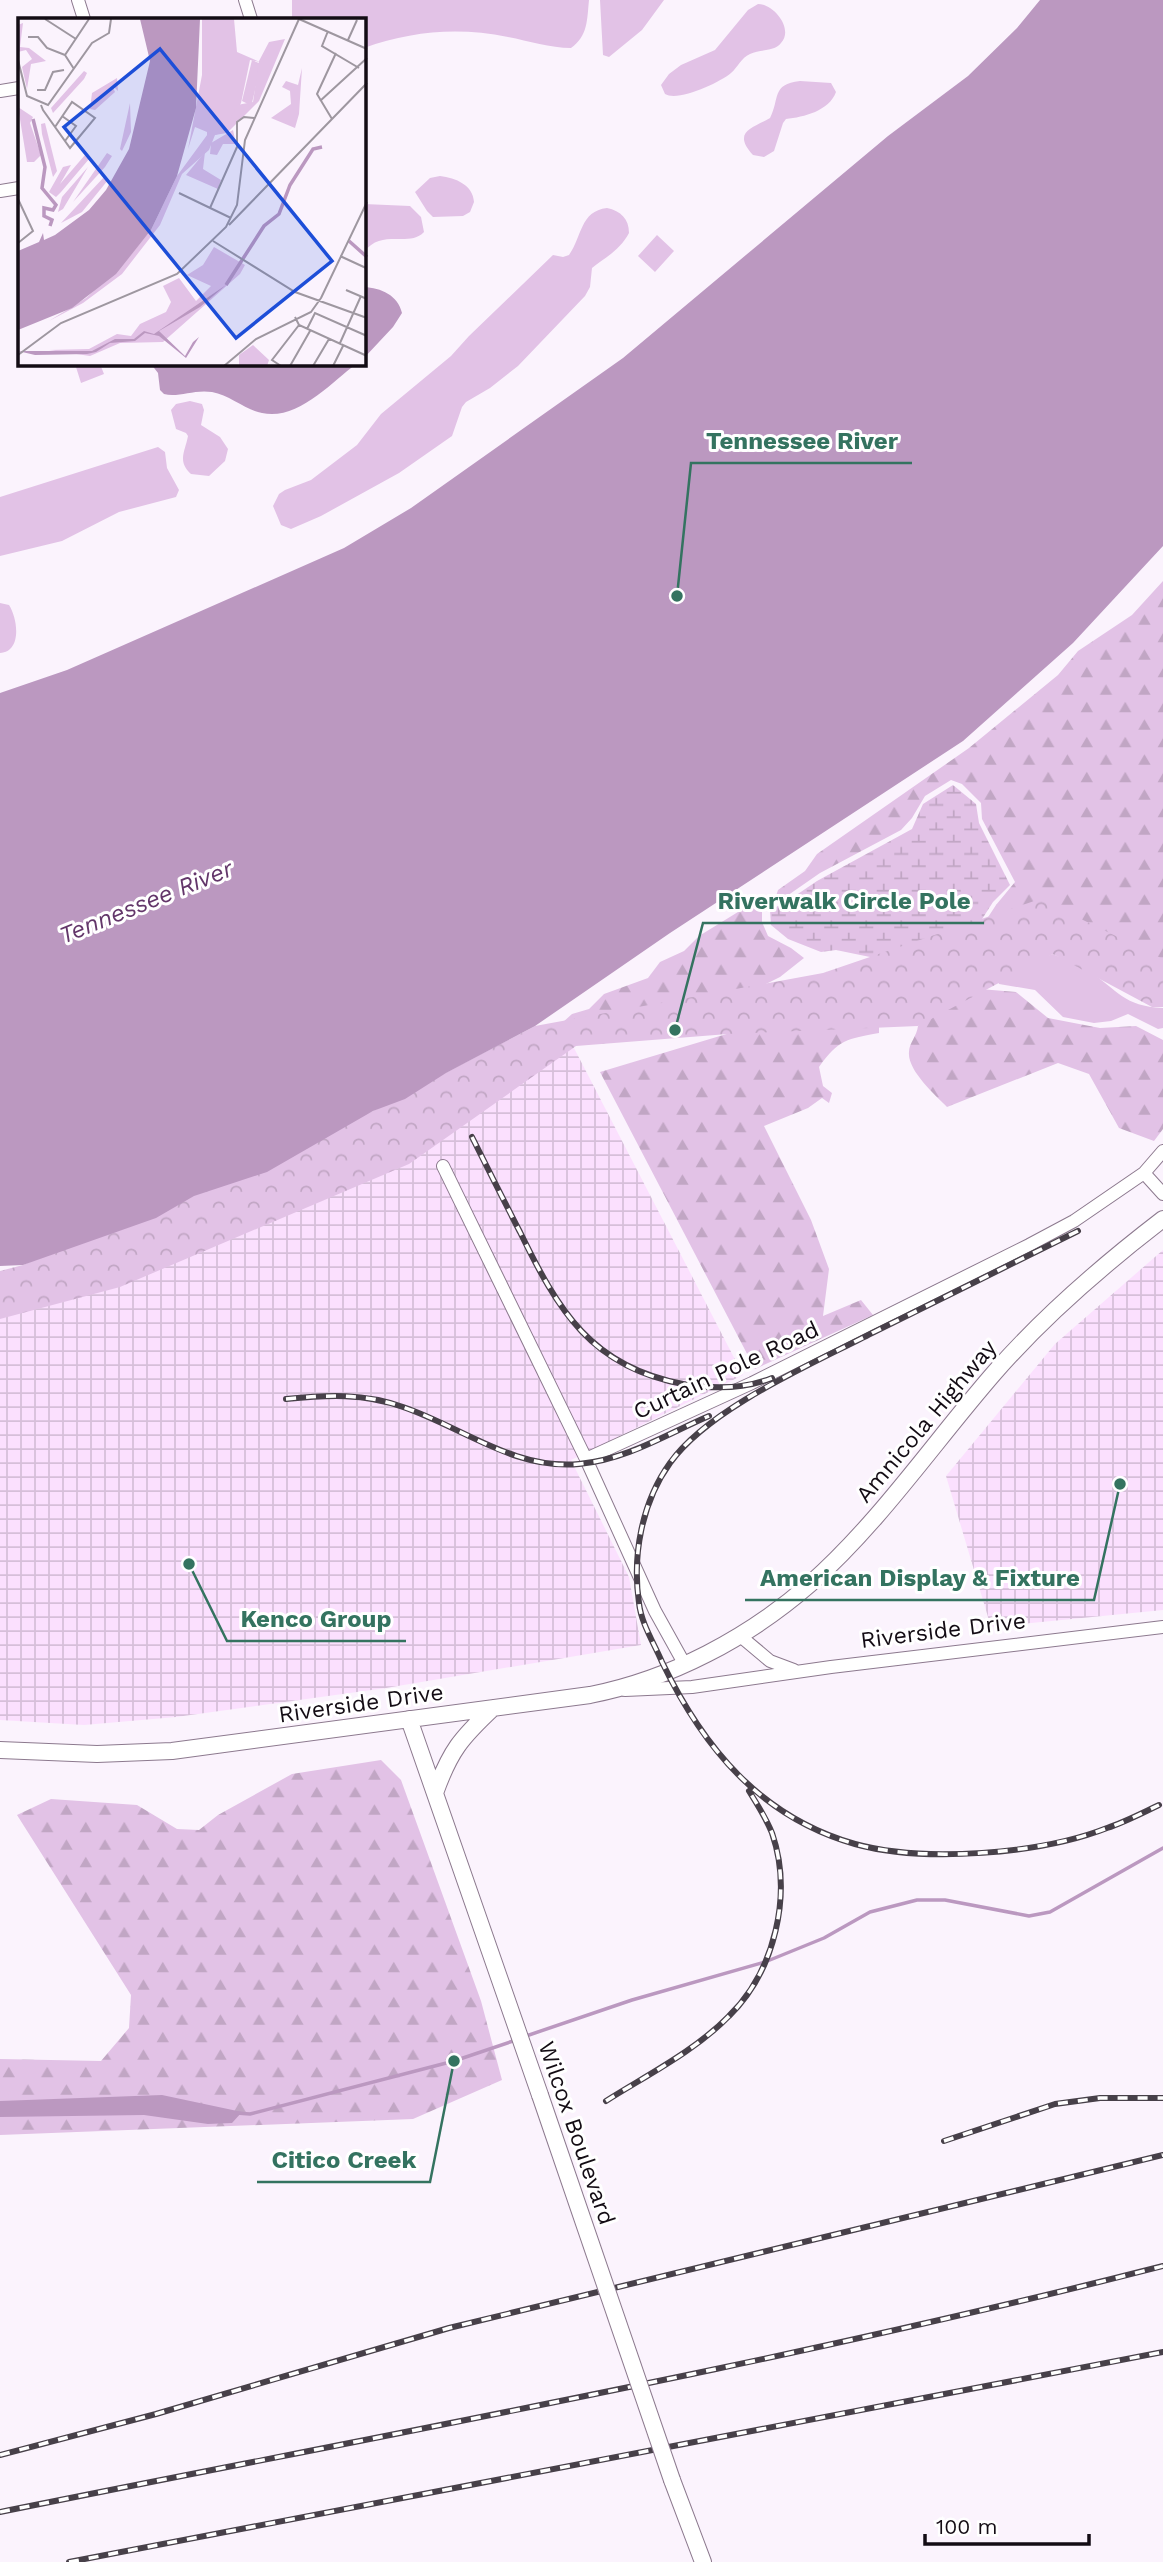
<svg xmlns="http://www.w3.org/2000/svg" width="1163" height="2562" font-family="'Work Sans',sans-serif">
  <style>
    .industrial { fill: url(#industrial-grid) }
    .green { fill: #e2c2e6 }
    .forest { fill: url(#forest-firs) }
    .wetland { fill: url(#wetland-marsh) }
    .park { fill: url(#park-crowns) }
    .water { fill: #bb98c0 }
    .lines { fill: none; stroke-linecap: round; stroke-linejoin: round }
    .stream { stroke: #bb98c0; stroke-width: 3.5 }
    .minor-casing { stroke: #8c798e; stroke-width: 14 }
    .major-casing { stroke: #8c798e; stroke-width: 18 }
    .minor { stroke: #fff; stroke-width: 12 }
    .major { stroke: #fff; stroke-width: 16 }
    .rail-casing { stroke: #474049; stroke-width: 6 }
    .rail { stroke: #fff; stroke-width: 3.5; stroke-dasharray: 10; stroke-linecap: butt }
    .major-bridge-casing { stroke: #8c798e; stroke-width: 18; stroke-linecap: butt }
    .major-bridge { stroke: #fff; stroke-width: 16 }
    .labels { text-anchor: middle; stroke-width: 6; stroke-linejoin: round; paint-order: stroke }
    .street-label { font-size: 23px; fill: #130c14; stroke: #fff }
    .water-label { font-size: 24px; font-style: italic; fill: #63366a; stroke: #fff }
    .inset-river { fill: none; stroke: #bb98c0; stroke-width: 3.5 }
    .inset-road { fill: none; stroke: #9e97a0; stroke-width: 2 }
    .view { fill: #1d4ed8; fill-opacity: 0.15; stroke: #1d4ed8; stroke-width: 3.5 }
    .inset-edge { fill: none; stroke: #130c14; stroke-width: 3.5 }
    .leader { fill: none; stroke: #347360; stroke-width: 2.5 }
    .callout-dot { fill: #347360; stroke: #fff; stroke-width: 2.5 }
    .callout-label { font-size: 24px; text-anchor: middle; font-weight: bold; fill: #347360; stroke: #fff; stroke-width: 6; stroke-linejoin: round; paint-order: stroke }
  </style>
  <defs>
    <pattern id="industrial-grid" width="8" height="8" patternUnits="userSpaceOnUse" patternTransform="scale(1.75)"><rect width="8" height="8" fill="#fbe0fe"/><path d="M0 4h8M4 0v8" fill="none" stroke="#d6bfd9"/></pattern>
    <pattern id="forest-firs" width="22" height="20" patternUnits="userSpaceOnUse" patternTransform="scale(1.75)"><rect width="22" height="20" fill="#e2c2e6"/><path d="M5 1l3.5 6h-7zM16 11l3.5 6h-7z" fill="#c1a6c4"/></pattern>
    <pattern id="wetland-marsh" width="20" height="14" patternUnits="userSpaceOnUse" patternTransform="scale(1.75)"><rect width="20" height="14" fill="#e2c2e6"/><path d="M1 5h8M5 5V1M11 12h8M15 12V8" fill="none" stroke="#c1a6c4"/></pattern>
    <pattern id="park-crowns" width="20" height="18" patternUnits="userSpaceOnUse" patternTransform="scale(1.75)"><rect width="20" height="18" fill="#e2c2e6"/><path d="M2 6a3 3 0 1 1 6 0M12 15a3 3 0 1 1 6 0" fill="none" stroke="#c1a6c4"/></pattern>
  </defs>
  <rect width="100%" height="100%" fill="#fbf3fd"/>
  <path class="industrial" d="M574,1048L743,1375L571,1460L629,1577L641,1645L386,1688L176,1717L84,1725L0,1720V1312L539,1056Z
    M1163,1250V1610L991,1627L946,1476L1055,1344Z"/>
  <path class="green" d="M292,0H589C587,20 588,36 571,48C550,48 529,41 508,37C458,27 412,31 364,48V19H292Z
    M600,0H664L642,30L609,57L603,55Z
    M758,4C774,4 794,29 781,43C774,52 760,49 750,54C741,58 738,67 731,73C719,83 678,102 665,94L661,85L669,74L681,65L715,50L748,10Z
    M800,81L831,83L836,92C829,111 804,117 786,119L783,123L774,151L764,157L753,155C731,131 754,128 770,118C780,99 771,84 800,81Z
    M440,176C456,178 473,185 474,202L470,212L463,216L433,217L427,211L415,192L430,178Z
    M364,204L410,206L421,217L424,232C409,248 382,228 364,252Z
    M607,208C621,211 629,219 629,233C620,250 606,257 592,268L590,287L585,296L518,366L490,388L466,402L462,407L452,436L399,473L321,516L291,529L281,525L273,506L279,494L285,490L311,480L357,445L381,414L451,356L469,336L553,255L563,257L569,255C582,237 580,211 607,208Z
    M657,235L674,251L655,272L638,256Z
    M83,364H100L104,374L81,383L76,367Z
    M190,401L202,404L204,410L201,425L220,437L228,449L225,461L209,476L191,474C177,461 185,452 188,436L186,433L176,429L171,410L176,404Z
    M158,447L165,452L167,468L179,490L176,497L119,512L62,541L0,556V497Z
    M0,603L9,605C18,619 22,652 0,653Z
    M1053,954C1064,959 1078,964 1089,971C1119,991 1123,1006 1163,1008V1028L1158,1029L1128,1014L1111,1021L1094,1023L1063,1017L1035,990L999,984L995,975Z"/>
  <path class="forest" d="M1163,581V977L1137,979L979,931L996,905L1015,882L982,819L981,803L962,784L951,780L925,796L912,818L901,830L820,873L784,898L776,896L778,890L805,871L817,854L969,748L1058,675L1078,651L1132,615Z
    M751,904L762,906V922L768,936L791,948L804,958L780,977L754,990L562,1023L572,1014L589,1009L604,994L648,978L660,962L684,951L699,936Z
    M980,989L1016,992L1048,1018L1100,1028L1136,1026L1163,1040V1129L1154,1141L1119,1128L1089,1074L1058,1063L947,1107C935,1095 907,1070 909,1052C909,1043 917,1036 918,1026L932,1014Z
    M790,1015L879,1019V1033C847,1039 839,1039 819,1067L823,1086L832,1093L829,1103L822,1098L808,1108L764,1126L811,1220L829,1269L823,1316L861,1300L873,1315L755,1369L600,1072Z
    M381,1760L401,1780L481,2001L502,2080L413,2119L0,2135V2059L101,2061L129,2028L131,1995L17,1815L51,1799L137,1805L177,1829L199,1830L218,1815L292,1774Z"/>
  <path class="wetland" d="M953,785L976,804L979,823L1010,885L993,902L977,927L875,958L836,950L821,952L788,939L771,925L770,910L786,902L817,881L912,829L923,804Z"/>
  <path class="park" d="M1040,899L1163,959V1007H1152L1053,954L918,1026L728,1034L576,1046L409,1164L120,1287L0,1319V1271L23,1265L373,1111L535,1026L823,973Z"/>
  <path class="water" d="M1040,0H1163V546L1073,643L963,741L670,933L535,1026L446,1073L405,1099L373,1111L267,1172L194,1196L156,1218L23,1265L0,1266V693L67,670L344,548L411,508L623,358L888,136L968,76L1017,28Z
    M364,287C381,288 398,295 402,313L393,327L364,358Z
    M151,364L165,366L356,364C331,383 297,421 262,413C245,410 230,395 212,392C194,389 178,398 164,394L160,390L158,373Z
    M162,2095L242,2112L232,2123L208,2124L144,2115L0,2117V2101Z"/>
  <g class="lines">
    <path class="stream" d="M526,2036L632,2000L765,1962L824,1938L870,1912L917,1900H945L1029,1916L1050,1912L1163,1848
      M236,2113L250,2114L454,2061L516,2040"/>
    <defs>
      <path id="minor" d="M78,0L84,19
        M245,0L251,19
        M0,91L19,88
        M0,191L19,188
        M443,1166L586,1459L655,1611L685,1665
        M1144,1173L1163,1151
        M586,1459L752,1383L1029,1245L1074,1221L1144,1173L1163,1194
        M739,1635L770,1661L794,1670
        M625,1690L692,1687L831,1667L1163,1627"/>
      <path id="major" d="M409,1719L540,2095
        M0,1750L97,1754L172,1751L590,1695C671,1679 748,1638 810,1584C880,1522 934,1442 995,1372C1045,1315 1103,1265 1163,1219
        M435,1793C450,1751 461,1738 493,1708
        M672,2480L703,2562"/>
    </defs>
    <use href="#minor" class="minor-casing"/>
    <use href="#major" class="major-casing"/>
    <use href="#minor" class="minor"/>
    <use href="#major" class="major"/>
    <defs>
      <path id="rail" d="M472,1137C488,1169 504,1201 520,1232C558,1310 591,1367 683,1384C712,1389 744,1389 772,1378
        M1078,1231C1009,1265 941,1299 872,1333C812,1364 709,1408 670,1463C642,1502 632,1555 639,1603C641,1623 654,1643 662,1662C703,1747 760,1817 855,1844C924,1863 1041,1854 1107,1828C1125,1822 1142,1813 1159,1805
        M286,1399C327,1395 364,1393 403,1407C462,1427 514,1470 579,1464C626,1460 667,1434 709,1416
        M606,2101C647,2075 695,2051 729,2016C775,1971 793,1894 772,1833C766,1818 757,1804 749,1791
        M944,2141L1055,2104L1100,2098H1163
        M0,2455L156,2414L449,2328L1163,2155
        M0,2512C388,2434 779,2364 1163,2266
        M69,2562L1163,2352"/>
    </defs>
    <use href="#rail" class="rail-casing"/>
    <use href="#rail" class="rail"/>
    <defs>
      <path id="major-bridge" d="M540,2095L672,2480"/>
    </defs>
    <use href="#major-bridge" class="major-bridge-casing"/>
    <use href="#major-bridge" class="major-bridge"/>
  </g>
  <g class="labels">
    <g class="street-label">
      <text transform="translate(726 1370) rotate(-25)" y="8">Curtain Pole Road</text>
      <text transform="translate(926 1421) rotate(-50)" y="8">Amnicola Highway</text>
      <text transform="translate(943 1630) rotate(-7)" y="8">Riverside Drive</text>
      <text transform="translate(361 1703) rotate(-8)" y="8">Riverside Drive</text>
      <text transform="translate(577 2133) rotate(71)" y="8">Wilcox Boulevard</text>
    </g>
    <g class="water-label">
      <text transform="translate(146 902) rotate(-22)" y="8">Tennessee River</text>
    </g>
  </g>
  <g transform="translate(18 18)">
    <rect width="348" height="348" fill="#fbf3fd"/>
    <path d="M66,53L69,55L66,61L35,95L33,90ZM99,60L100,73L94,67L97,74L77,92L72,91L74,75ZM112,85L113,114L104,133L102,131ZM27,105L39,153L35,159L24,116L23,106ZM89,135L94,138L87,149L55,184ZM67,137L71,141L43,174L38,179L31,174L45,149L53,147L42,166ZM70,149L45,191L40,194L44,179ZM87,158L90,162L64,194L43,205Z" fill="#e2c2e6"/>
    <path d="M184,1H216L219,34L242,44L232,42L223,85L208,113L189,120V114L177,109L170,131L184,57ZM5,5L2,29L11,30L28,43L13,46L9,71L4,49L14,41L8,32L0,34V7ZM284,50L281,96L277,110L253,100L273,86L272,73L264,69L268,63L280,67ZM0,89L15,99L12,105L23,137L16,144H9ZM215,112L218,126H205L199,137L192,136L193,125ZM187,134L185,151L203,162L200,171L168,157ZM196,229L227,247L222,256L145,324L102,325L72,338L31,332L71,331L99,316L113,318L122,306L148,294L153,284L145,268L161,260L178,283L193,268L169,257L185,247ZM235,327L251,342L249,348H221V337Z" fill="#e2c2e6"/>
    <path d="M234,42L243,46L234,85L230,86L224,83Z" fill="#e2c2e6"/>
    <path d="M267,21L241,83L209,115L197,117L191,132L164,156L142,207L104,256L65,285L31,303L68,280L106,245L133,212L159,158L192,113L208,110L219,87L235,84L241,43L251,24Z" fill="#e2c2e6"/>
    <path d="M122,1H182L178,90L159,158L133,212L98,256L54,290L0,312V233L21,224L25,215L26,222L37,217L71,192L88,172L111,131L132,43ZM208,267L182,289L141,313L167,338L175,324L181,319L168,340L141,318L127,315L117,323L92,325L78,334L69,336L17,337L0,333H74L97,321H116L126,313L136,316Z" fill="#bb98c0"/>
    <path class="inset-river" d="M15,101L27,149L24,170L38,187L35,192L26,190V198L34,202L32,208M331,223L349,239M208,267L246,208L261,196L272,167L295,131L304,129"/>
    <path class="inset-road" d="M27,1L58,21M281,1L349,31M310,13L304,28L341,50M10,19H20L29,30L47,37M330,22L339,2M0,42L9,78L30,87L74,25L91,15L93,1M56,51L47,37L71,1M19,72H27L35,54L46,52M302,83L349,40M23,87L25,92L52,130L77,100L54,84L37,109M44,98L58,108L47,123M314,101L299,76L318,35M219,128V104L226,99L236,100M161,175L213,200M0,181L15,213L0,225M192,190L219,129L224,130M211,207L349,65M195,223L277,274L349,300M322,238L348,250M328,272L349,281M303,280L349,184M277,299L281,307L349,338M289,311L297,295L349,318M322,325L343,278M0,337L43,305L159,256L208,209L219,187L227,122L281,1M206,348L238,321L293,294L303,280M263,348L254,342L281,307M272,348L292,313M295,348L311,321M315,348L325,328"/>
    <path class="view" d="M142,31L314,243L218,320L46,109Z"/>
    <rect width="348" height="348" class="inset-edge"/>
  </g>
  <path class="leader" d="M677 596L691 463H912M675 1030L703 923H984M1120 1484L1094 1600H745M189 1564L227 1641H406M454 2061L430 2182H257"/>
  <g class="callout-dot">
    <circle cx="677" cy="596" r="7"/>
    <circle cx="675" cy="1030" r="7"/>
    <circle cx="1120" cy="1484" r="7"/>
    <circle cx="189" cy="1564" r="7"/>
    <circle cx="454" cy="2061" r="7"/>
  </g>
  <g class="callout-label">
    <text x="802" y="449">Tennessee River</text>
    <text x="844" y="909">Riverwalk Circle Pole</text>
    <text x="920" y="1586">American Display &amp; Fixture</text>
    <text x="316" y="1627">Kenco Group</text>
    <text x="344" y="2168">Citico Creek</text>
  </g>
  <path d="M925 2534v10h164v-10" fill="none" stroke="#130c14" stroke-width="3.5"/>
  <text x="936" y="2534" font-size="21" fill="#130c14" stroke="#ffffff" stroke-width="5" paint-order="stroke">100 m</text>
</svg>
